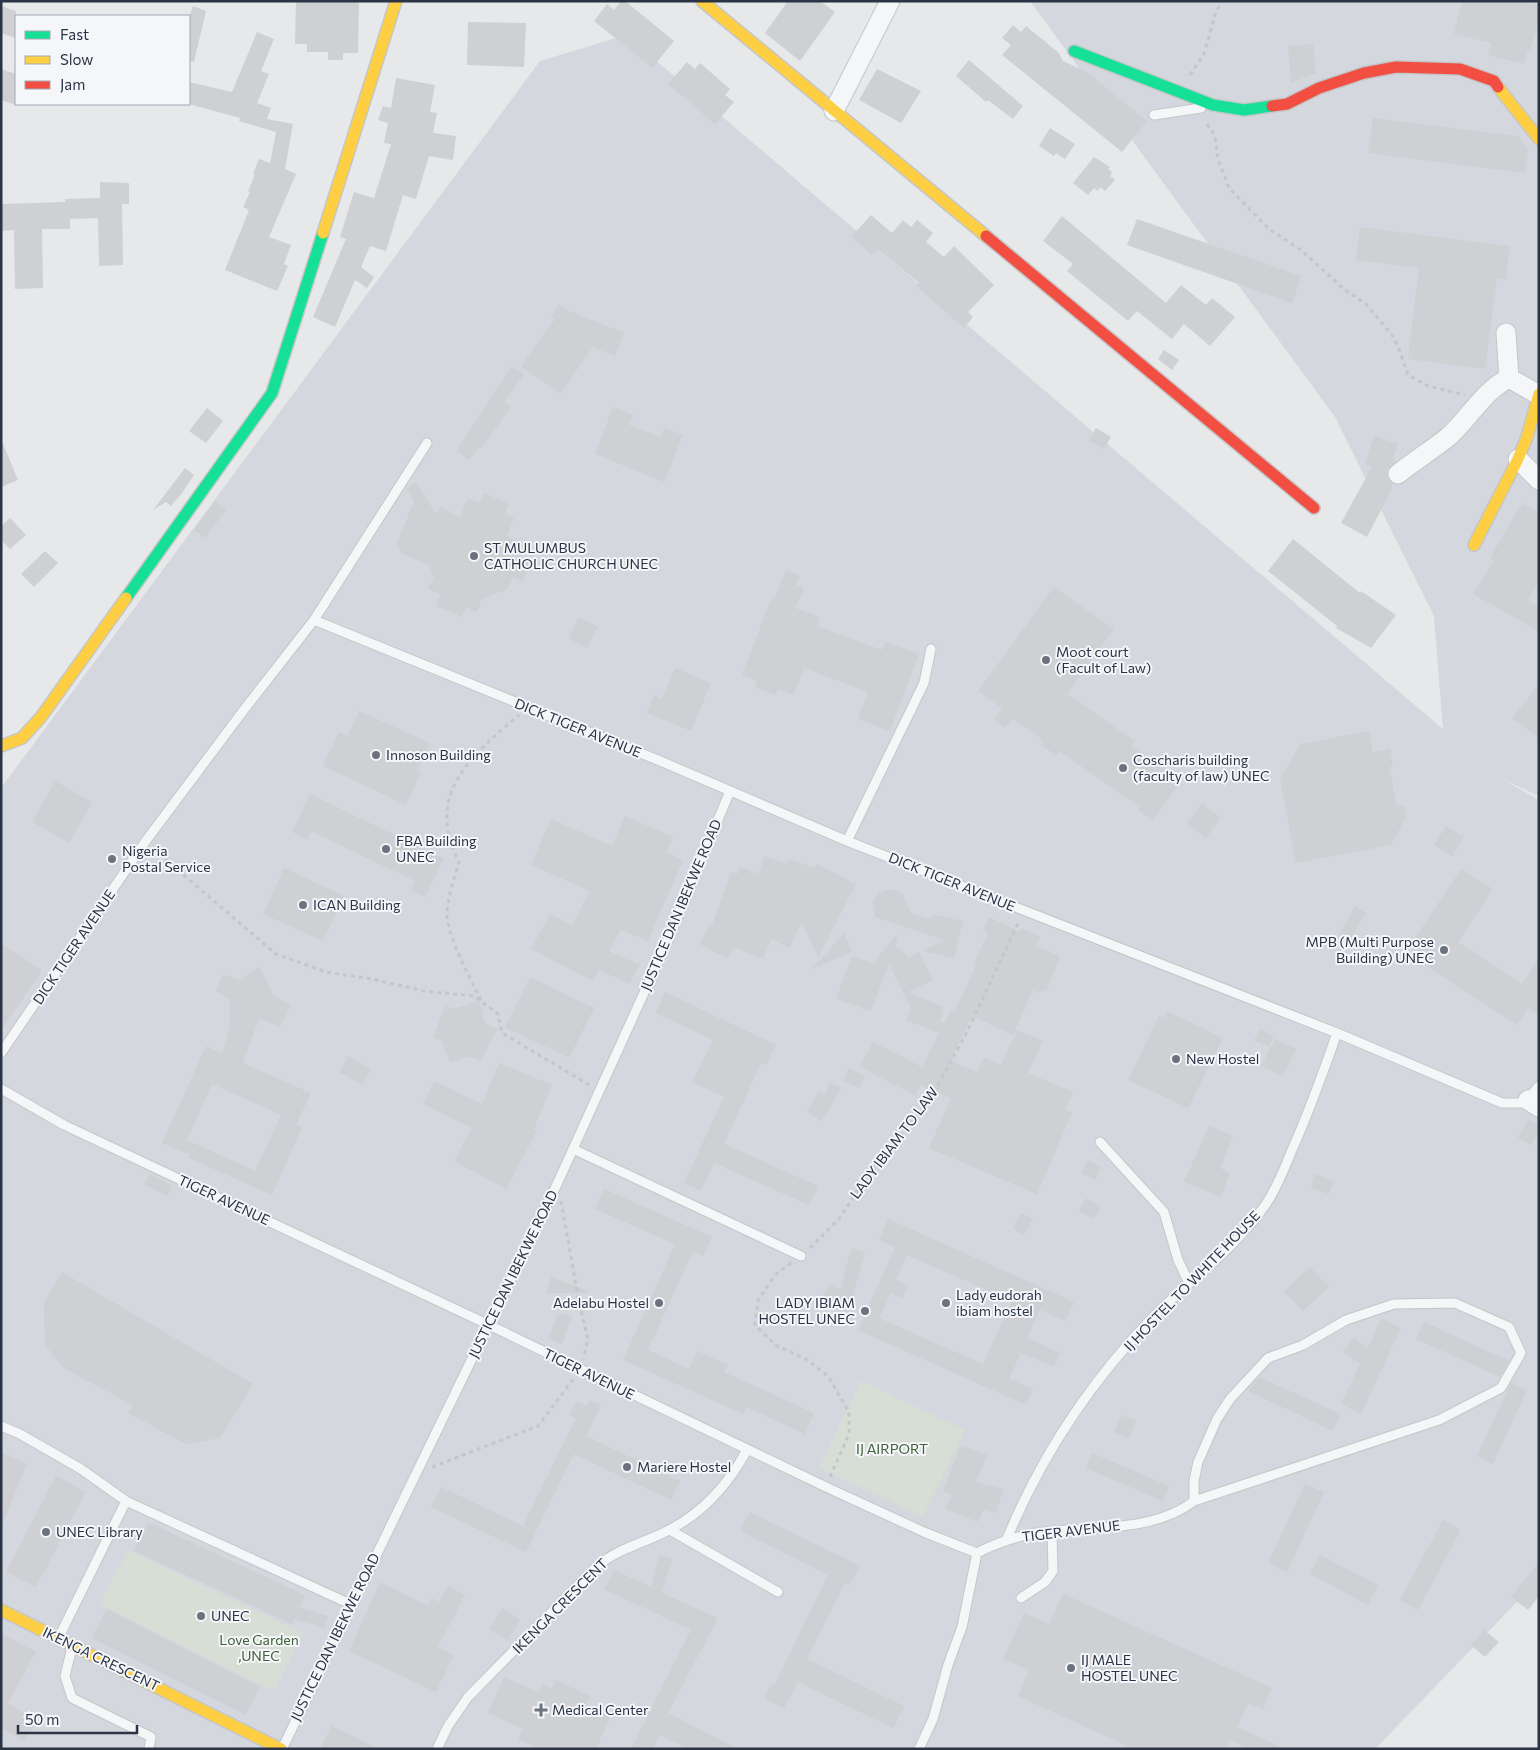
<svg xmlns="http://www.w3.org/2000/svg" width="1540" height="1750" font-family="Commissioner,sans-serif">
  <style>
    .built { fill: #d4d7dd }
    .green { fill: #d6ded6 }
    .building { fill: #ced0d3; fill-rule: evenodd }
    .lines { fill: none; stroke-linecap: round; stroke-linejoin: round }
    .lane-casing { stroke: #c4c6c8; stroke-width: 11 }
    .street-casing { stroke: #c4c6c8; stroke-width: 21 }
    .fast-casing { stroke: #c4c6c8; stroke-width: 14 }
    .slow-casing { stroke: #c4c6c8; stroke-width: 14 }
    .jam-casing { stroke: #c4c6c8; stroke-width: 14 }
    .path { stroke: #c5c6ca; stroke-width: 3; stroke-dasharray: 4 4; stroke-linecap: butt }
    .lane { stroke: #f5f6f7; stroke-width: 9 }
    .street { stroke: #f5f6f7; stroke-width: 19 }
    .fast { stroke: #16e098; stroke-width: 11 }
    .slow { stroke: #ffcf43; stroke-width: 11 }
    .jam { stroke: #f24e42; stroke-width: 11 }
    .poi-dot { fill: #6c737f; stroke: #f4f6f9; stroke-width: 2 }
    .labels { text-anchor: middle; stroke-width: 4; stroke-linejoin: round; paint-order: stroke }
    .poi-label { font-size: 14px; fill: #2b3445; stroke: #f4f6f9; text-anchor: start }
    .street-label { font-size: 14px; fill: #2b3445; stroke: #f4f6f9 }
    .park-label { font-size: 14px; fill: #3f6138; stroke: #f4f6f9 }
  </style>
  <rect width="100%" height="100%" fill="#e6e8ea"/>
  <path class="built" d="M1030,1H1539V796L1504,780L1539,800V1579L1375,1749H1V788L540,61L626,35L1443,729L1434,616L1335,417Z"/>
  <path class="green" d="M861,1381L965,1430L923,1517L819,1468Z
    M128,1550L303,1633L274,1691L100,1604Z"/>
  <path class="building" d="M296,1H359L358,53H343V60H328V52H307V44H295Z
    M621,1H625L674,41L652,68L594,21L607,4L614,10Z
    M788,1H820L835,12L800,61L765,33Z
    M1462,1H1525L1539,5V19L1530,52L1528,49L1524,64L1488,55L1491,43L1454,34Z
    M1,6L16,11V38L1,33Z
    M193,6L206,11L194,62L189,61V18Z
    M468,22L526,23L524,67L467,65Z
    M1013,25L1021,32L1026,26L1059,53L1063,61L1087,72L1147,121L1122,152L1002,55L1011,45L1002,38Z
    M257,32L274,39L261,71L269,74L257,103L271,108L267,119L293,124L285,169L296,174L269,237L291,245L284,264L288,266L277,291L225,270L249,210L243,207L250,192L248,191L255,174H253L259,159L270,163L276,132L239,121L240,118L189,104V82L232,92Z
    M1313,44L1316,73L1291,83L1288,46Z
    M969,60L1023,106L1013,119L988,100L986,102L956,76Z
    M687,62L695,69L700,63L730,89L725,95L734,102L715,124L668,84Z
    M1,69L16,74V105L1,100Z
    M877,69L921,91L901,123L859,100Z
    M396,78L435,85L430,112L437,113L433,133L456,136L453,160L429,156L416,199L403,195L386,251L370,246L361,267L374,277L367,288L355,280L335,327L313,317L346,239L340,237L354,192L374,198L391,144L384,143L388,123L378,120L383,106L391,108Z
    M1373,118L1518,136L1528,149L1525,173L1368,153Z
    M1050,128L1075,144L1065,159L1056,153L1054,156L1039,146Z
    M1094,157L1110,167L1108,169L1112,172L1110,176L1115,180L1105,191L1100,187L1098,191L1094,188L1088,195L1073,183Z
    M100,182L129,183V204H122L123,265L99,266L98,218L70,219V229H42L43,288L15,289L14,230L1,231V204L65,202V199L100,198Z
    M871,215L892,233L903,220L911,227L917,220L933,233L926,242L944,257L954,246L994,285L968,312L973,317L964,328L916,286L919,283L878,249L872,255L851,237Z
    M1062,216L1166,303L1181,285L1206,305L1212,298L1235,317L1210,346L1184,324L1172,339L1137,311L1128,321L1067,271L1073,264L1043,241Z
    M1137,219L1301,276L1292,303L1127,245Z
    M1360,227L1510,246L1506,279L1497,278L1485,369L1408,359L1419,268L1356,260Z
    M559,304L569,311L624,333L615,356L593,347L560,394L521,366L555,319L551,316Z
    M1164,350L1179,360L1172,370L1158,359Z
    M512,366L524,374L504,402L511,407L481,448L479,447L469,460L456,451Z
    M613,407L633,415L629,425L661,437L664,428L683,435L664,482L595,454Z
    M207,408L223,421L206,443L189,431Z
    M1096,428L1111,437L1104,449L1089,441Z
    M1374,436L1398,444L1393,459L1397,461L1387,470V476L1393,484L1391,491L1367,537L1341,523L1372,467L1365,464Z
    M1,439L18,480L1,487Z
    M185,468L194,475L182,493L171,506L166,502L153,510Z
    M416,482L436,514L442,507L460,517L468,498L480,503L484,493L509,504L505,514L514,518L507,536L526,545L521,557L531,561L523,582L513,577L508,589L482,599L477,612L466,607L462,617L436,606L440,595L428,588L434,577L429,565L403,554L397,543L414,501L406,489Z
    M215,501L226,510L205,538L194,530Z
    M1522,503L1539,513V582L1528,600L1539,607V631L1473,594L1494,561L1490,558Z
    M10,518L26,535L10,549L1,540V526Z
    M1293,539L1360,593L1361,591L1396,615L1371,648L1336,628L1337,626L1268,571Z
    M45,551L58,563L34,587L21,574Z
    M786,570L800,576L796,585L804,588L795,608L820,617L817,626L882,650L885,642L919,654L890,731L858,719L868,692L804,668L794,695L778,689L775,695L755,687L757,681L742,675L771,599L774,600Z
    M1054,587L1114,629L1067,694L1135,741L1131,746L1181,781L1153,821L1138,810L1140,807L1059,751L1056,755L1041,745L1044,741L1012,718L1005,728L994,720L1002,708L978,691Z
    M579,617L598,627L587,648L568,638Z
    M675,668L711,683L691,731L647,713L654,695L662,699Z
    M1539,684V738L1512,718Z
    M359,711L430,743L417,770L421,772L406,805L323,766L339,732L348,736Z
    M1369,731L1373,752L1390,749L1393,766L1389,767L1397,806L1404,805L1406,817L1391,845L1296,863L1280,779L1300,744Z
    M55,781L92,802L69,843L32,822Z
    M310,794L444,859L425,897L411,890L415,881L311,831L307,839L292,832Z
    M1202,803L1221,818L1206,838L1187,823Z
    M625,816L673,837L666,852L683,860L648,941L621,930L609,951L639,965L630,984L599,970L593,981L531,949L550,914L572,925L590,891L531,865L551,819L612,846Z
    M1446,826L1464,837L1452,856L1434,845Z
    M764,856L787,864L788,859L815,868L817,864L856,884L818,958L802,922L789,948L771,939L763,959L734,947L728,959L700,944L710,925L712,926L731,872L738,874L740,867L759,874Z
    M284,868L344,896L323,941L263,914Z
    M1461,869L1493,889L1458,942L1522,984L1539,959V1015L1528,1008L1517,1025L1413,957L1423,943L1415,938Z
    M891,889L903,894L911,913L931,919L932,914L963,921L954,958L922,951L944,940L875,917L873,901L879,893Z
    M1355,906L1366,913L1349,941L1339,934Z
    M989,917L1020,932L1021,928L1040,936L1036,946L1060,956L1046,991L1042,990L1040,993L1033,990L1013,1035L972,1016L950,1061L977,1072L984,1057L1001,1065L1017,1030L1043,1041L1028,1073L1073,1092L1065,1110L1072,1113L1037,1194L929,1148L951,1098L920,1085L916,1095L890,1083L860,1066L873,1042L922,1067L939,1033L906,1020L911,1008L889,964L871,1011L836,999L852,956L873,963L898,933L895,946L909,957L919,952L933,980L908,992L943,1007L940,1022L945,1023L951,1010L954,1012L977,964L974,963L988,933L983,930Z
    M844,933L852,952L812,969Z
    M1,943L42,971L1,1030Z
    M259,966L274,996L291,1006L280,1027L259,1018L243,1063L311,1093L296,1125L302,1127L272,1195L189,1158L190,1155L162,1143L206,1046L222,1053L230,1027V1000L216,991L223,974L240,980ZM212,1084L281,1115L255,1171L187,1140Z
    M530,977L594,1008L569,1058L505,1027Z
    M665,992L776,1045L766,1065L761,1063L724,1144L818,1186L809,1205L714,1163L701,1191L684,1183L724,1097L692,1082L713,1040L656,1013Z
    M479,1001L485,1023L497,1029L481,1061L469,1056L450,1063L442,1041L433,1038L445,1006L453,1009Z
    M1167,1011L1223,1038L1188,1108L1128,1080L1159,1016L1164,1018Z
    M1260,1029L1274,1036L1269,1047L1254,1040Z
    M1275,1039L1296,1049L1283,1076L1261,1066Z
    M348,1056L371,1069L362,1085L339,1072Z
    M499,1063L552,1085L534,1129L537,1131L506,1189L454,1161L472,1128L423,1104L434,1081L482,1104Z
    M849,1068L865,1076L859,1088L843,1081Z
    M829,1083L842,1088L821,1122L807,1111L819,1091L825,1095Z
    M1528,1119L1539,1125V1130L1531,1145L1518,1138Z
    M1209,1126L1233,1136L1220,1168L1230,1173L1221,1197L1184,1182Z
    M1088,1160L1101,1167L1095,1180L1081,1173Z
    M150,1174L173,1186L167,1196L144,1184Z
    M1315,1174L1334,1181L1329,1194L1311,1188Z
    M604,1189L712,1237L703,1256L693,1251L648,1350L689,1369L697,1351L728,1365L724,1372L814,1413L805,1434L746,1407L743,1414L623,1360L675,1244L595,1209Z
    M1086,1198L1101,1207L1094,1219L1079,1211Z
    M1021,1213L1033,1219L1024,1235L1013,1228Z
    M888,1219L1074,1302L1065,1321L1040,1310L1027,1338L1060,1353L1054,1367L1021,1353L1009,1379L1033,1389L1026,1405L858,1330L895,1247L879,1240ZM907,1255L1012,1301L983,1364L879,1318L891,1293L903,1298L908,1285L896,1280Z
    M851,1248L865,1252L848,1313L821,1298L829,1284L840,1290Z
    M1310,1267L1329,1287L1303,1311L1284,1291Z
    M62,1272L253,1384L220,1438L186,1444L128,1413L133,1405L65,1369L45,1345L44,1303Z
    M551,1277L589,1291V1293H546Z
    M558,1313L572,1316L562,1344L548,1339Z
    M1381,1318L1401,1328L1361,1414L1341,1404L1360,1364L1343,1352L1354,1338L1368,1348Z
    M1424,1322L1509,1361L1500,1377L1416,1339Z
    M1259,1377L1341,1414L1333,1431L1248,1391Z
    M1511,1383L1527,1390L1493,1464L1477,1456Z
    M590,1400L601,1405L586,1436L680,1481L671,1500L574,1454L526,1552L431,1507L441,1487L523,1526L576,1418L569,1415L576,1401L587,1406Z
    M1121,1415L1136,1421L1129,1438L1114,1432Z
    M961,1445L987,1455L976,1482L1003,1489L996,1513L983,1510L978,1522L946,1509L952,1495L943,1491Z
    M1,1452L27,1464L1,1527Z
    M1092,1453L1169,1486L1163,1501L1086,1468Z
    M56,1476L86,1492L36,1587L6,1572Z
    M1305,1484L1324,1492L1287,1572L1268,1563Z
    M750,1512L860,1566L850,1585L845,1583L807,1659L904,1706L893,1728L798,1682L784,1708L764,1699L771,1685L774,1686L828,1575L740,1531Z
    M1443,1520L1461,1530L1418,1610L1400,1600Z
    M148,1522L305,1595L300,1608L328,1616L324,1628L294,1619L292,1624L134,1551Z
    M659,1555L672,1559L662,1593L718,1618L668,1713L738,1749H688L660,1735L653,1749H631L691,1630L604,1589L614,1570L651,1587Z
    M1320,1555L1378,1585L1368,1605L1310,1574Z
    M1539,1562V1596L1528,1610L1511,1597Z
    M380,1582L428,1606L432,1598L439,1602L448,1586L465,1595L438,1647L454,1655L436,1692L349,1651Z
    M1063,1594L1272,1688L1263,1709L1248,1703L1237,1727L1285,1749H1249L1230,1740L1226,1749H1134L1018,1696L1029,1670L1003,1659L1024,1613L1049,1624Z
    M502,1608L520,1620L508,1640L489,1629Z
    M107,1609L260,1687L246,1715L91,1638Z
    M1484,1630L1499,1642L1485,1657L1471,1645Z
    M1,1633L36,1652L8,1703L37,1722L24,1741L1,1727Z
    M504,1677L539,1693L542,1684L552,1688L555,1680L590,1696L585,1706L610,1717L596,1749H540L518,1739L523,1729L488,1713Z
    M331,1726L380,1749H320Z"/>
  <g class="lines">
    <defs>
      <path id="lane" d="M1154,115L1201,108
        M314,620L427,443
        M847,841L924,683L931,649
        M1,1053L145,842L243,711L314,620L665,763L847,841L1337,1033L1502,1103H1524L1539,1086
        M1,1089L64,1125L489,1325L826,1487L926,1533L977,1553C1000,1541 1027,1533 1054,1531C1099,1527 1157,1530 1194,1501V1481L1198,1462L1217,1419L1230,1399L1268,1358L1303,1345L1346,1320L1394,1304L1455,1303L1509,1327L1521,1353L1501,1388L1439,1420L1194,1501
        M1100,1142L1164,1212L1178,1260L1189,1283
        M573,1149L801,1256
        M1,1426L20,1434L81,1469L126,1501L350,1604
        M670,1530L778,1592
        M1006,1541C1040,1458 1091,1381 1153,1317C1190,1280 1236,1248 1266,1204C1277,1188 1284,1169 1292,1150C1309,1112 1323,1073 1337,1033
        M1021,1598L1045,1582L1053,1571L1052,1531
        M59,1637L126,1501
        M72,1647L65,1676L72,1698L151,1737L149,1749
        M283,1747L558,1182L668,940L730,791
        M437,1749L448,1726L468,1697L596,1567C618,1548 645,1543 671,1529C705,1511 729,1483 747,1450
        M919,1749L933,1719L948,1665L962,1627L977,1553"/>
      <path id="street" d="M834,111L890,1
        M1506,333L1509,378
        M1518,459L1539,480
        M1398,474C1414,461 1432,450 1448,437C1469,419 1483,391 1509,378L1539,395
        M1528,1100L1539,1107"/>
      <path id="fast" d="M1074,51L1213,105L1244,110L1272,106
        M126,598L272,393L323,233"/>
      <path id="slow" d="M702,1L986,236
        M1498,87L1539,139
        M323,233L396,1
        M1474,545L1518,459L1527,437L1539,394
        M1,746L22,738L41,717L126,598
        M1,1610L281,1749"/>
      <path id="jam" d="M1272,106L1287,104L1319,88L1364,73L1396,67L1460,69L1494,81L1498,87
        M986,236L1314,508"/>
    </defs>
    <use href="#lane" class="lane-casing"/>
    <use href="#street" class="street-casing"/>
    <use href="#fast" class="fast-casing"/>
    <use href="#slow" class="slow-casing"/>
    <use href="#jam" class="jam-casing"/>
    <path class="path" d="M1190,75L1204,54L1216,11L1223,1
      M1207,124L1215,136L1218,159L1229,188L1269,229L1301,250L1345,290L1366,304L1392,335L1399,349L1408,375L1428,386L1465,395
      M153,849L276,954L326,972L372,979L424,991L474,996L498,1014L502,1033L591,1086
      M481,1000C471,980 447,936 447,914C448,896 454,879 459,862C424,794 471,756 519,715
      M561,1201L579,1302L588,1339L583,1359
      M810,1248L840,1218L870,1171L928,1103L965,1036L1019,921
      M791,1263L776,1274L758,1300L755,1325L775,1345L806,1359L828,1376L849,1412V1434L830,1477
      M432,1467L538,1426L574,1378"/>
    <use href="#lane" class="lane"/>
    <use href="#street" class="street"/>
    <use href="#fast" class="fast"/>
    <use href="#slow" class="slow"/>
    <use href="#jam" class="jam"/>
  </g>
  <g class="poi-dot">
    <circle cx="474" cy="556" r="5"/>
    <circle cx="1046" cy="660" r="5"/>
    <circle cx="376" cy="755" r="5"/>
    <circle cx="1123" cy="768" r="5"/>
    <circle cx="386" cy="849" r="5"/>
    <circle cx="112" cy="859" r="5"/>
    <circle cx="303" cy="905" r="5"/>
    <circle cx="1444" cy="950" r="5"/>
    <circle cx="1176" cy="1059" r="5"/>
    <circle cx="659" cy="1303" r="5"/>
    <circle cx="946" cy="1303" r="5"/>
    <circle cx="865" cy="1311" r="5"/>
    <circle cx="627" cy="1467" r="5"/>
    <circle cx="46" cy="1532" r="5"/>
    <circle cx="201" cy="1616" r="5"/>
    <circle cx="1071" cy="1668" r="5"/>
    <path d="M538.5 1702.5h5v5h5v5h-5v5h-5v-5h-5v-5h5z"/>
  </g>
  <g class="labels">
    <g class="poi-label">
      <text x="484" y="553">ST MULUMBUS<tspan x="484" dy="16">CATHOLIC CHURCH UNEC</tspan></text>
      <text x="1056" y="657">Moot court<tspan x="1056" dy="16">(Facult of Law)</tspan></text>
      <text x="386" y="760">Innoson Building</text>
      <text x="1133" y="765">Coscharis building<tspan x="1133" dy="16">(faculty of law) UNEC</tspan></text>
      <text x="396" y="846">FBA Building<tspan x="396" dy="16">UNEC</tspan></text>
      <text x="122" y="856">Nigeria<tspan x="122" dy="16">Postal Service</tspan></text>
      <text x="313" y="910">ICAN Building</text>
      <text x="1434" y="947" text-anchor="end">MPB (Multi Purpose<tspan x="1434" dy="16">Building) UNEC</tspan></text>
      <text x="1186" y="1064">New Hostel</text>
      <text x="956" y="1300">Lady eudorah<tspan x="956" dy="16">ibiam hostel</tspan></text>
      <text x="649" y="1308" text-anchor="end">Adelabu Hostel</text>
      <text x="855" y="1308" text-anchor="end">LADY IBIAM<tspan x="855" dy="16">HOSTEL UNEC</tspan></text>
      <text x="637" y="1472">Mariere Hostel</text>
      <text x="56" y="1537">UNEC Library</text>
      <text x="211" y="1621">UNEC</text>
      <text x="1081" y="1665">IJ MALE<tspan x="1081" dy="16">HOSTEL UNEC</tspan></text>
      <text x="552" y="1715">Medical Center</text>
    </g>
    <g class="street-label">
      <text transform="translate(578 728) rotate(22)" y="5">DICK TIGER AVENUE</text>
      <text transform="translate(952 882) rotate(22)" y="5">DICK TIGER AVENUE</text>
      <text transform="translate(681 905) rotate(-67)" y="5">JUSTICE DAN IBEKWE ROAD</text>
      <text transform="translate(74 947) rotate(-56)" y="5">DICK TIGER AVENUE</text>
      <text transform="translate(894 1143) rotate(-53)" y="5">LADY IBIAM TO LAW</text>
      <text transform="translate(224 1200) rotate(25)" y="5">TIGER AVENUE</text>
      <text transform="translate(513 1274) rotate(-64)" y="5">JUSTICE DAN IBEKWE ROAD</text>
      <text transform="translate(1192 1281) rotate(-46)" y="5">IJ HOSTEL TO WHITE HOUSE</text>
      <text transform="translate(589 1374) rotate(26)" y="5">TIGER AVENUE</text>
      <text transform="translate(1071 1531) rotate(-7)" y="5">TIGER AVENUE</text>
      <text transform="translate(560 1606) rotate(-45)" y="5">IKENGA CRESCENT</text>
      <text transform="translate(335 1637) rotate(-64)" y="5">JUSTICE DAN IBEKWE ROAD</text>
      <text transform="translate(101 1659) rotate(26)" y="5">IKENGA CRESCENT</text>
    </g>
    <g class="park-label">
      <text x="892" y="1454">IJ AIRPORT</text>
      <text x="259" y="1645">Love Garden<tspan x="259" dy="16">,UNEC</tspan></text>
    </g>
  </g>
  <rect width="1540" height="1750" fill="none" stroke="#2b3445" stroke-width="5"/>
  <rect x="15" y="15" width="175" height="90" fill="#f4f6f9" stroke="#a4a8b1"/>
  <rect x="25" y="31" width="25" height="8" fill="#16e098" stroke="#a4a8b1"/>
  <text x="60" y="40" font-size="15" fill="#2b3445">Fast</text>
  <rect x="25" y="56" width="25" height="8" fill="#ffcf43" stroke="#a4a8b1"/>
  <text x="60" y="65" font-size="15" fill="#2b3445">Slow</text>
  <rect x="25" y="81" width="25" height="8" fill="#f24e42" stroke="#a4a8b1"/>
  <text x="60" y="90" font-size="15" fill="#2b3445">Jam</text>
  <path d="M18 1725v8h119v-8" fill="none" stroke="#2b3445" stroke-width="2.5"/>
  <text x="25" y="1725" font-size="15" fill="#2b3445" stroke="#f4f6f9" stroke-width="4" paint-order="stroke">50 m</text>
</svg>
